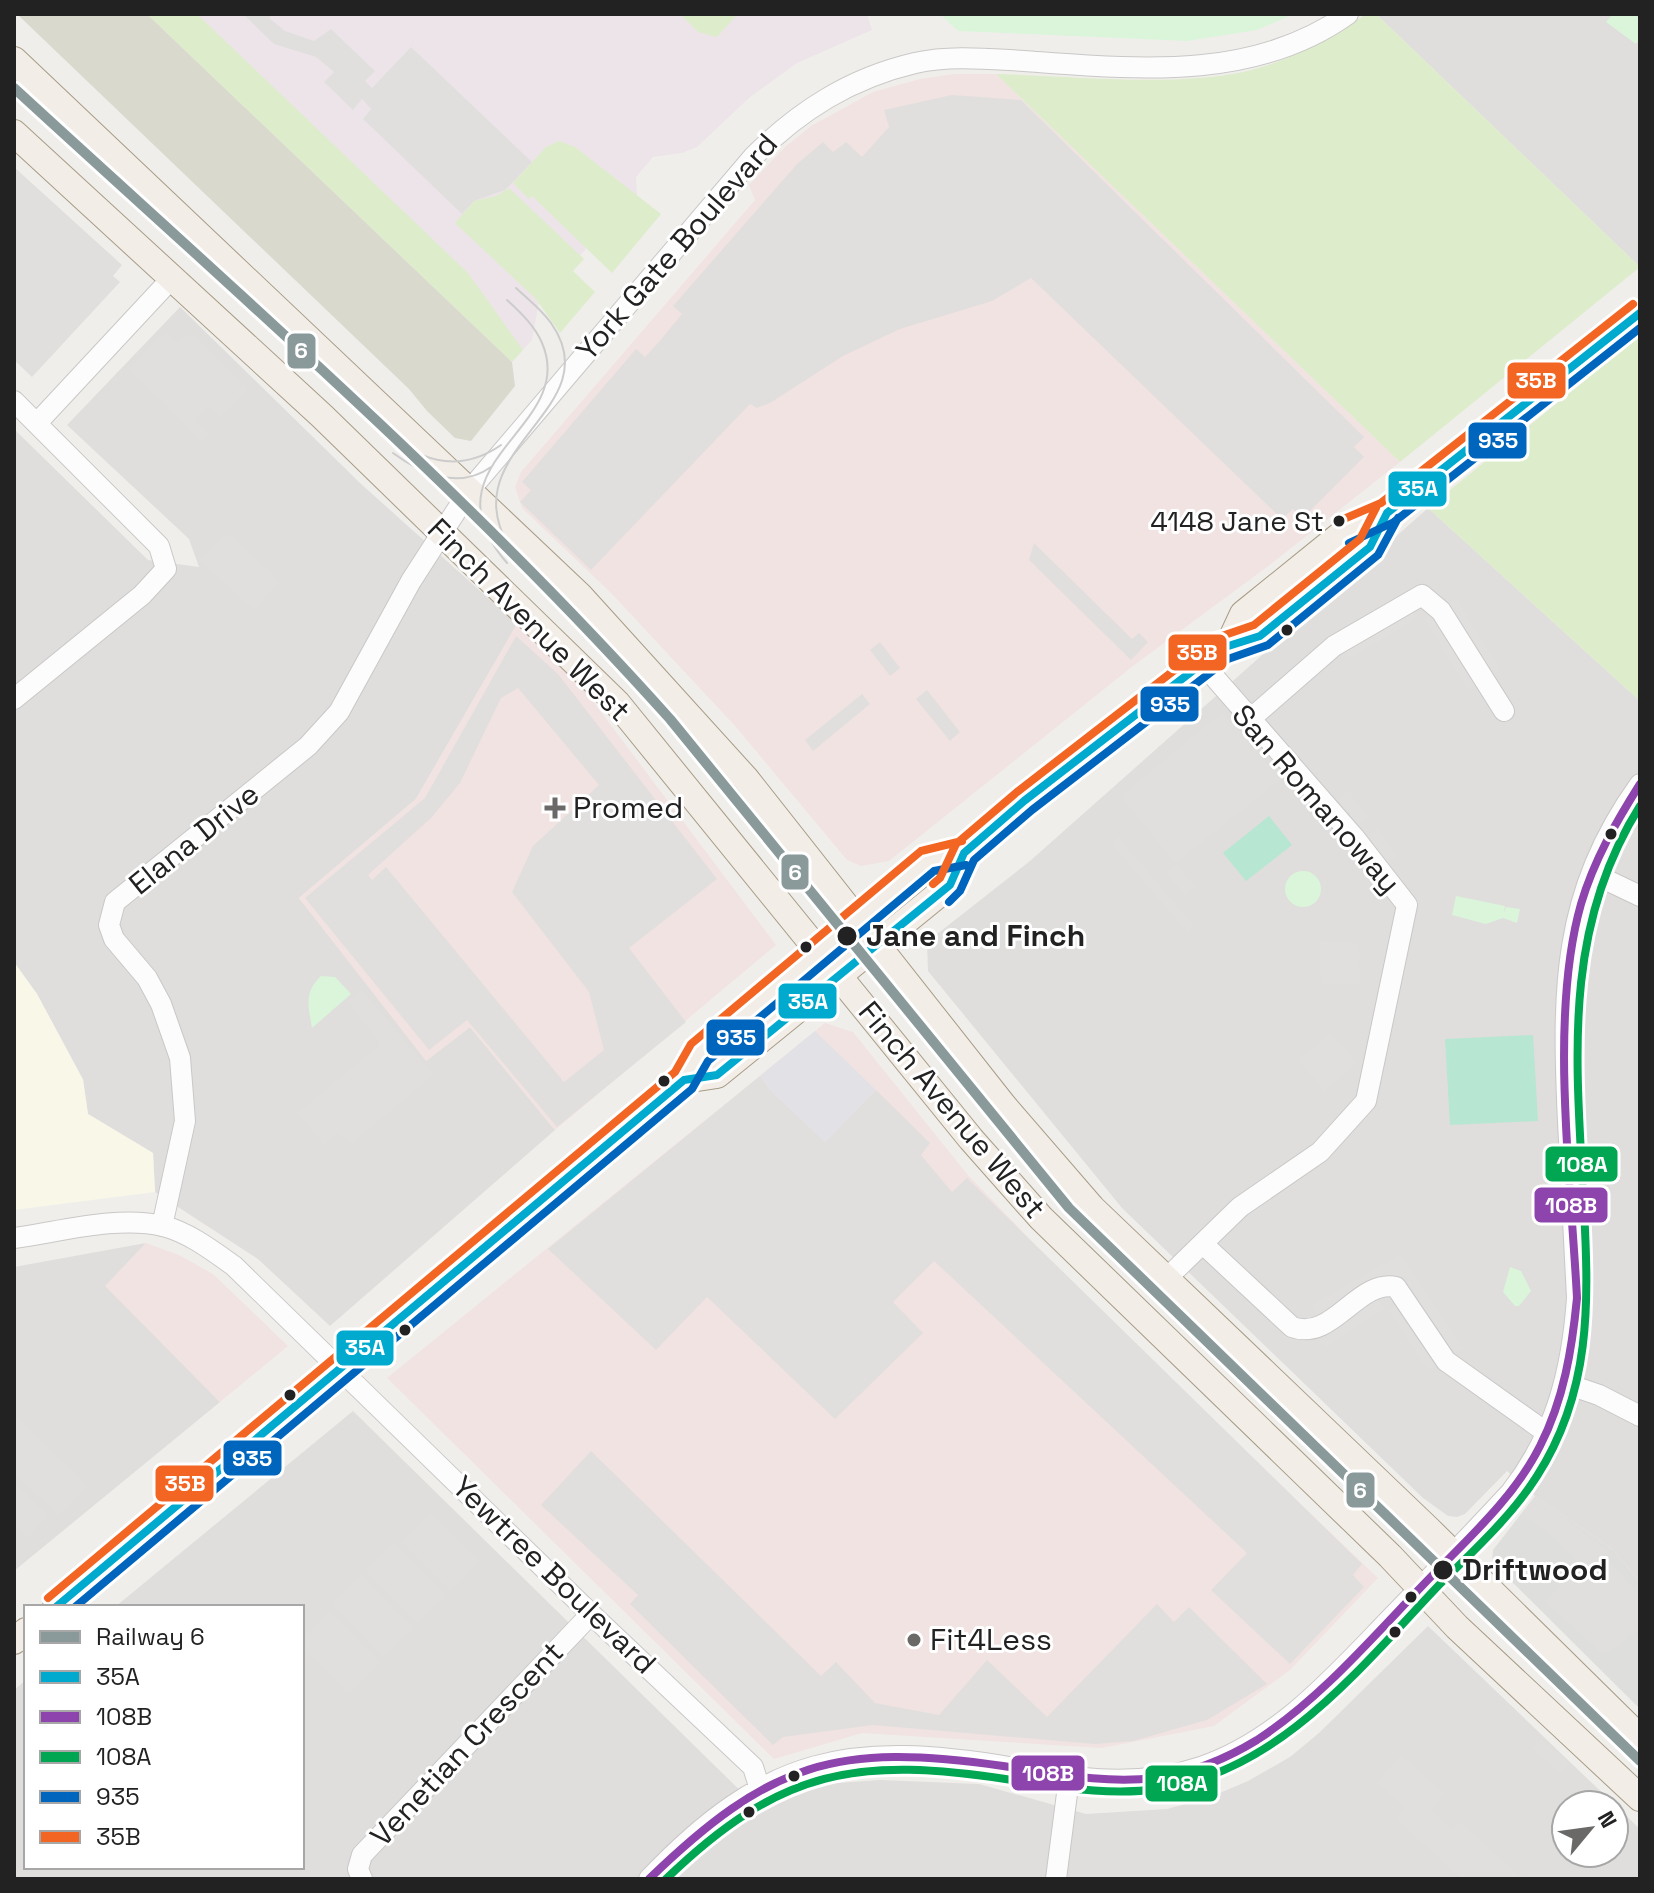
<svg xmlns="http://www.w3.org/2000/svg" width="1654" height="1893" font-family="'Space Grotesk',sans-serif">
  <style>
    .residential { fill: #dfdedc; fill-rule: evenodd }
    .commercial { fill: #f1e3e1 }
    .industrial { fill: #ede4e9 }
    .education { fill: #f8f7e8 }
    .religious { fill: #dededc }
    .construction { fill: #d9d9cd }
    .grass { fill: #ddeccb }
    .park { fill: #daf5da }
    .pitch { fill: #b7e6d2 }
    .parking { fill: #e0dfde; fill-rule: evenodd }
    .plaza { fill: #e2e1e5 }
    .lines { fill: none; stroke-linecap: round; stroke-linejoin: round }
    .minor-casing { stroke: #c9c8c7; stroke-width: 22 }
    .major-casing { stroke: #a79c86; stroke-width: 28 }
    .minor { stroke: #fdfcfc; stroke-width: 20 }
    .major { stroke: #f3ede7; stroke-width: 26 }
    .tram { stroke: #ccc; stroke-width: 2 }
    .bus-1-casing { stroke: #fff; stroke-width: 14 }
    .bus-2-casing { stroke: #fff; stroke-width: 14 }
    .bus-3-casing { stroke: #fff; stroke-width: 14 }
    .bus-4-casing { stroke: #fff; stroke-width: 14 }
    .bus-5-casing { stroke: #fff; stroke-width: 14 }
    .bus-1 { stroke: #00a9ce; stroke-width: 8 }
    .bus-2 { stroke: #8e44ad; stroke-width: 8 }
    .bus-3 { stroke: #00a651; stroke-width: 8 }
    .bus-4 { stroke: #0065bd; stroke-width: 8 }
    .bus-5 { stroke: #f26522; stroke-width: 8 }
    .rail-1-casing { stroke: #fff; stroke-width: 16 }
    .rail-1 { stroke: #8a999a; stroke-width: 10 }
    .bus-dot { fill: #222; stroke: #fff; stroke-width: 3 }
    .poi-dot { fill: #6a6968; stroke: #fff; stroke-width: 3 }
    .labels { text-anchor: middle; stroke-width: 6; stroke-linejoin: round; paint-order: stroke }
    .bus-label { font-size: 28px; fill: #222; stroke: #fff; text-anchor: end }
    .street-label { font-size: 30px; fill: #222; stroke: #fff }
    .poi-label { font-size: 30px; fill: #222; stroke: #fff; text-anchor: start }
    .stop-label { font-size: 30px; font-weight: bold; fill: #222; stroke: #fff; text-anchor: start }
    .line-badge { stroke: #fff; stroke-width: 3 }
    .badge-label { font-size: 22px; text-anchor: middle; font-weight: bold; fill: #fff }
  </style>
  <rect width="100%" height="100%" fill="#f0eeeb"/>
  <path class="residential" d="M1376,14H1640V267Z
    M180,307L360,483L517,624L416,799L299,898L427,1060L470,1027L555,1130L330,1326L258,1259L155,1192L153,1153L88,1114L83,1079L37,994L14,962V429L148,560L199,567L189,539L67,425Z
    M1428,508L1640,701V1582L1612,1549L1535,1496L1507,1471L1465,1514L1457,1517L1448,1516L1423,1498L1122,1208L928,971L927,942L1030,861Z
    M146,1243L106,1286L220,1402L14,1571V1267Z
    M353,1411L759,1809L809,1785L880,1780L979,1784L1086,1814L1167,1809L1208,1798L1248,1781L1290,1757L1319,1733L1428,1626L1640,1829V1879H677L675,1872L667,1879H14V1690L26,1680V1867H302V1607H115ZM1566,1805H1614V1853H1566Z"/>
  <path class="commercial" d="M954,74H996L1400,462L1267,567L1133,666L889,861L861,866L847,860L736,727L612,594L522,508L515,487L521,472L755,200L749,185L785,147L811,126L873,92L920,79Z
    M517,624L580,684L776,945L555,1130L470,1027L426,1061L299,898L416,799Z
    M825,1023L853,1032L967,1174L1106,1318L1378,1578L1290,1670L1214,1726L1102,1748L862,1733L774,1759L387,1378Z
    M146,1243L179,1255L213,1274L288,1346L220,1402L105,1286Z"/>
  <path class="industrial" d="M147,14H867L872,30L797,63L749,98L697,147L682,153L653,157L636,177L637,196L540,297L532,340L512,362Z"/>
  <path class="education" d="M14,962L37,994L83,1080L88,1114L153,1153L155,1192L14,1210Z"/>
  <path class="religious" d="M1535,1496L1612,1549L1640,1582V1709L1492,1562L1493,1550Z"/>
  <path class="construction" d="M17,14H147L512,362L515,386L471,441L455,438L427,411L409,389Z"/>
  <path class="grass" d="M147,14H197L468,273L523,350L512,362Z
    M680,14H733L736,16L717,37L698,32Z
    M1366,14H1376L1640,267L1400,462L996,74C1069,76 1174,87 1243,72C1288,62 1329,40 1366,14Z
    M559,141L575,147L661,214L612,273L532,196L529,199L513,183L546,147Z
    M509,188L584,259L573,271L595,292L560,333L536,299L455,223L474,201L496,196Z
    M1637,338L1640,341V701L1428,508Z"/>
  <path class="park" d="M940,14H1294L1257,30L1187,41L958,31Z
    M1613,14H1634L1640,19V39L1636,44L1606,22Z
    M1285 889a18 18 0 1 1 36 0a18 18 0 1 1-36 0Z
    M1456,896L1505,906L1504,913L1506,907L1520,909L1517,923L1503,918L1486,924L1452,915Z
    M321,976L335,977L351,994L312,1028C308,1006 304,992 321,976Z
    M1510,1267L1521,1271L1531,1291L1519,1306H1515L1503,1292Z"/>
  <path class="pitch" d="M1269,816L1292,845L1246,881L1223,853Z
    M1533,1035L1538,1121L1450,1125L1445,1039Z"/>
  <path class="parking" d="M243,14H272L269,18L285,31L314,41L331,29L375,71L365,81L372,88L411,47L532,162L505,190L474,201L462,214L363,119L371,109L362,99L353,110L324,82L334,72L316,57L274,44Z
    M952,95L1021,100L1364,437L1354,447L1364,457L1302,519L1293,509L1282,519L1031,278L992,301L900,329L843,356L770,403L757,408L750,404L591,570L520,502L531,490L522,482L636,349L645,357L658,343L682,314L673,306L797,164L823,142L833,152L846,142L862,157L889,127L884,110Z
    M14,167L122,265L113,276L120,282L32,377L14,360Z
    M189,331L248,389L221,417L209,406L195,420L209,434L202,441L129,369L165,332L177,343Z
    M227,532L280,581L254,610L200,561Z
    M1034,543L1132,639L1139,633L1148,642L1131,660L1029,560Z
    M1456,598L1500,670L1468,690L1424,617Z
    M1412,610L1417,619L1349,658L1344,649Z
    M516,636L558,674L717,879L629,948L686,1022L557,1127L467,1020L429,1050L305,898L425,798ZM518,688L599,785L533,846L512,892L589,992L604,1050L564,1082L386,867L372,880L368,875L431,818L460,783L501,698Z
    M880,642L900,668L890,676L870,650Z
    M927,690L960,732L950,741L916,699Z
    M862,694L870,704L813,751L805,740Z
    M1222,713L1281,779L1175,863L1121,796Z
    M1348,792L1368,817L1359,825L1338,800Z
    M1378,828L1397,856L1387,863L1368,835Z
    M1118,837L1194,926L1187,932L1111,843Z
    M1176,864L1196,887L1186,896L1166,873Z
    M1320,941L1359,943L1360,983L1321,985Z
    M362,990L433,1075L350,1144L339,1132L324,1145L298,1113L381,1044L347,1002Z
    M1331,1033L1357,1063L1324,1091L1299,1060Z
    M760,1076L770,1090L825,1142L876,1090L930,1143L921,1155L952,1192L967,1178L1362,1564L1353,1575L1364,1587L1290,1664L1211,1590L1247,1553L934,1261L893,1302L923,1333L835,1419L707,1297L656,1350L548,1249Z
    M1401,1254L1463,1348L1428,1371L1389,1310L1399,1304L1378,1297L1384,1308L1324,1348L1308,1321L1319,1316L1312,1305Z
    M14,1415L88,1486L59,1516L14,1473Z
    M591,1451L821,1676L836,1662L875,1703L939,1715L987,1660L1047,1717L1157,1604L1174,1622L1189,1607L1267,1684L1207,1720L1133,1741L1095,1744L873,1725L783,1737L773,1745L630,1604L638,1595L541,1505Z
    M14,1482L48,1515L27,1537L14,1524Z
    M1535,1496L1608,1551L1605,1557L1640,1594V1629L1603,1655L1545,1601L1581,1564L1539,1525L1520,1517Z
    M430,1513L480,1561L451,1591L402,1542Z
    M393,1543L445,1595L417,1623L365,1570Z
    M361,1575L413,1628L383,1657L332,1604Z
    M329,1611L380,1662L349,1693L302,1646V1639Z
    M1541,1739L1569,1764L1560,1773L1533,1749Z
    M1401,1755L1444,1794L1431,1809L1453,1830L1460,1822L1523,1879H1462L1396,1819L1405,1808L1377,1782Z"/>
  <path class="plaza" d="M815,1031L876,1090L825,1142L770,1090L760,1076Z"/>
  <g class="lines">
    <defs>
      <path id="minor" d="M14,401L159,546L166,569L142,595L14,699
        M37,423L173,277
        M1249,720L1334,646L1422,595L1441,611L1504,711
        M1594,874L1640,896
        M162,1226L185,1121L180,1058L161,1004L147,978L114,939L109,925L115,902L308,746L339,712L411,581L469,491L754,156C800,110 851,78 915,63C950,55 988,59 1024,61C1134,69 1253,82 1348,14
        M14,1238C59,1232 118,1215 163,1226C188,1232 213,1251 234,1266L591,1614L753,1767L759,1786
        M1203,1244L1292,1327C1333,1342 1357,1279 1396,1287L1446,1361L1547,1433
        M1166,1279L1240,1207L1320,1152L1366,1101L1407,905L1354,837L1202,663
        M1567,1384L1599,1395L1640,1416
        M362,1879L358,1869L362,1855L591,1614
        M649,1879C767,1755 850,1740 1015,1768C1078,1779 1139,1788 1201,1767C1278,1741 1335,1676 1390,1619C1431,1577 1471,1535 1511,1492C1556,1434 1572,1370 1577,1298C1574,1239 1571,1181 1568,1122C1562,992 1561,894 1640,784
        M1056,1879L1069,1778"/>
      <path id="major" d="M14,60L580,596L746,779L1003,1105L1092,1208L1428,1529L1640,1738
        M14,133L322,416L617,703L971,1139L1041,1218L1390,1556L1457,1627L1640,1798
        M1229,644L1243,614L1353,525L1387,513L1640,313
        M684,1080L717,1075L950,885L964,853L1024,801L1222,648L1260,636L1370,547L1387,513
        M56,1607L684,1080L699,1053L929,860L964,853
        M14,1641L26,1631"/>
    </defs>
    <use href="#minor" class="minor-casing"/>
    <use href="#major" class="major-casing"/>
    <use href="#minor" class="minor"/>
    <use href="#major" class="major"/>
    <path class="tram" d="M516,288C528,299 542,310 551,323C616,415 429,453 523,566
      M390,435C425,464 462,472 501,445
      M393,453C421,474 459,490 491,467
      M507,563C419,462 579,428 542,343C535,326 520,312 507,300"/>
    <defs>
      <path id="bus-1" d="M56,1607L684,1080L717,1075L950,885L964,853L1024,801L1222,648L1260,636L1370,547L1387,513L1640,313"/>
      <path id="bus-2" d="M649,1879C770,1762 836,1742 1003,1766C1053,1773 1103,1784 1155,1778C1191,1773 1226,1759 1257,1740C1320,1699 1371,1639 1423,1585C1464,1542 1513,1500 1540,1446C1564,1399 1572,1349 1577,1298C1571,1180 1549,1016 1581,904C1594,860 1616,822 1640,784"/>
      <path id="bus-3" d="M666,1879C781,1768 858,1756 1012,1780C1061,1787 1109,1796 1158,1789C1279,1772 1360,1668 1439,1585C1473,1551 1511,1517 1537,1476C1591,1392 1589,1304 1584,1209C1577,1068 1560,932 1640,806"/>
      <path id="bus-4" d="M1349,543L1394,522L1640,328
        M949,902L960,891L974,860L1032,810L1228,659L1268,645L1378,555L1398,518
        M75,1607L692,1089L708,1061L934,871L966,865"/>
      <path id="bus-5" d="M1339,521L1381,503L1633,304
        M933,884L940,878L956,844L1017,792L1216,638L1254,625L1360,539L1376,508
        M48,1598L675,1072L691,1044L921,851L962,841"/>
    </defs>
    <use href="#bus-1" class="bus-1-casing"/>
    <use href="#bus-2" class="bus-2-casing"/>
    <use href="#bus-3" class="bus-3-casing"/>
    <use href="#bus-4" class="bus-4-casing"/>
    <use href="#bus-5" class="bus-5-casing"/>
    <use href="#bus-1" class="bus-1"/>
    <use href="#bus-2" class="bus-2"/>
    <use href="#bus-3" class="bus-3"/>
    <use href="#bus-4" class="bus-4"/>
    <use href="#bus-5" class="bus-5"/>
    <defs>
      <path id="rail-1" d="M14,88C237,293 468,493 670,719L1069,1208L1640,1761"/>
    </defs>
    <use href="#rail-1" class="rail-1-casing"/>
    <use href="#rail-1" class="rail-1"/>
  </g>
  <g class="bus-dot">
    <circle cx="1339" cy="521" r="7"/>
    <circle cx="1287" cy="630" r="7"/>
    <circle cx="1611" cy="834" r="7"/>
    <circle cx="847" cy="936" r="11"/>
    <circle cx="806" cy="947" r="7"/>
    <circle cx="664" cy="1081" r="7"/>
    <circle cx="405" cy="1330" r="7"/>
    <circle cx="290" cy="1395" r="7"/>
    <circle cx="1443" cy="1570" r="11"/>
    <circle cx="1411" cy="1597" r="7"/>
    <circle cx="1395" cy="1632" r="7"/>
    <circle cx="794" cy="1776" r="7"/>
    <circle cx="749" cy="1812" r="7"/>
  </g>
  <g class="poi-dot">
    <path d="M551 796h8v8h8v8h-8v8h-8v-8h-8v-8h8z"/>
    <circle cx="914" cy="1640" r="8"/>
  </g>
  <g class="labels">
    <g class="bus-label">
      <text x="1324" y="531">4148 Jane St</text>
    </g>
    <g class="street-label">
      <text transform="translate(677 247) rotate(-49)" y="10">York Gate Boulevard</text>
      <text transform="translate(529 620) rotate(45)" y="10">Finch Avenue West</text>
      <text transform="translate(1316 799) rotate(49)" y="10">San Romanoway</text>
      <text transform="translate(194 839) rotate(-39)" y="10">Elana Drive</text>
      <text transform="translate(952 1110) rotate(50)" y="10">Finch Avenue West</text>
      <text transform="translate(554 1575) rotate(44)" y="10">Yewtree Boulevard</text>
      <text transform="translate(467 1744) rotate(-47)" y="10">Venetian Crescent</text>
    </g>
    <g class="poi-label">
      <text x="573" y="818">Promed</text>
      <text x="930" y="1650">Fit4Less</text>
    </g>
    <g class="stop-label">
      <text x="866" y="946">Jane and Finch</text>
      <text x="1462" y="1580">Driftwood</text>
    </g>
  </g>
  <g class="line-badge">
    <rect x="286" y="332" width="31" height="38" rx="8" fill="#8a999a"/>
    <rect x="1506" y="361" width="61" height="39" rx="8" fill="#f26522"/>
    <rect x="1467" y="421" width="61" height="39" rx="8" fill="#0065bd"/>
    <rect x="1387" y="470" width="61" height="38" rx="8" fill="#00a9ce"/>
    <rect x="1167" y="633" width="61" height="39" rx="8" fill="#f26522"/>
    <rect x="1139" y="685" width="61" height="38" rx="8" fill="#0065bd"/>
    <rect x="780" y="853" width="30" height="38" rx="8" fill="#8a999a"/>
    <rect x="777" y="982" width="61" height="38" rx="8" fill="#00a9ce"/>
    <rect x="705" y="1018" width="61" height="39" rx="8" fill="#0065bd"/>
    <rect x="1544" y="1145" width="75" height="38" rx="8" fill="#00a651"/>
    <rect x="1533" y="1186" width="76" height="38" rx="8" fill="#8e44ad"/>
    <rect x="335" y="1329" width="60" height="38" rx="8" fill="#00a9ce"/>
    <rect x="222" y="1439" width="61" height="38" rx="8" fill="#0065bd"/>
    <rect x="154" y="1464" width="61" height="39" rx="8" fill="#f26522"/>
    <rect x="1345" y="1471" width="31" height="38" rx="8" fill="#8a999a"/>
    <rect x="1010" y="1754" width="76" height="38" rx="8" fill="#8e44ad"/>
    <rect x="1144" y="1764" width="75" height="39" rx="8" fill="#00a651"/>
  </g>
  <g class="badge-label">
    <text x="301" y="358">6</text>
    <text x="1536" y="388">35B</text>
    <text x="1498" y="448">935</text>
    <text x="1418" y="496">35A</text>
    <text x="1197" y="660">35B</text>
    <text x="1170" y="712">935</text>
    <text x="795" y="880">6</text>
    <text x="808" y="1009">35A</text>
    <text x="736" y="1045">935</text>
    <text x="1582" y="1172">108A</text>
    <text x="1571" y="1213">108B</text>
    <text x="365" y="1355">35A</text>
    <text x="252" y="1466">935</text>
    <text x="185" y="1491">35B</text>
    <text x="1360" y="1498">6</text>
    <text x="1048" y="1781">108B</text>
    <text x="1182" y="1791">108A</text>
  </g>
  <rect width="1654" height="1893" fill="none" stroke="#222222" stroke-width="32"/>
  <rect x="24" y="1605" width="280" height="264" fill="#ffffff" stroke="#a7a7a7" stroke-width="2"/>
  <rect x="40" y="1631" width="40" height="12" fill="#8a999a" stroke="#a7a7a7" stroke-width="2"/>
  <text x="96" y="1645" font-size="24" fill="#222222">Railway 6</text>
  <rect x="40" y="1671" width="40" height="12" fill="#00a9ce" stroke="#a7a7a7" stroke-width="2"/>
  <text x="96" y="1685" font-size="24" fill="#222222">35A</text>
  <rect x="40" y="1711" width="40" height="12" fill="#8e44ad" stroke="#a7a7a7" stroke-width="2"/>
  <text x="96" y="1725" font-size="24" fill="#222222">108B</text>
  <rect x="40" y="1751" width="40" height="12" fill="#00a651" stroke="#a7a7a7" stroke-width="2"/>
  <text x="96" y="1765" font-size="24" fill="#222222">108A</text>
  <rect x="40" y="1791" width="40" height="12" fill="#0065bd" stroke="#a7a7a7" stroke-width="2"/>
  <text x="96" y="1805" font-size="24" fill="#222222">935</text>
  <rect x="40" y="1831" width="40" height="12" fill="#f26522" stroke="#a7a7a7" stroke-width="2"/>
  <text x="96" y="1845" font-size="24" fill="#222222">35B</text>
  <g transform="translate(1590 1829) rotate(61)"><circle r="38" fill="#ffffff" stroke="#a7a7a7" stroke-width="2"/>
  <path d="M0-6L14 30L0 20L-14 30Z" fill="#6a6968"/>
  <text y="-12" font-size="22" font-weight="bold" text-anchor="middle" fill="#222222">N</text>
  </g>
</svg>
